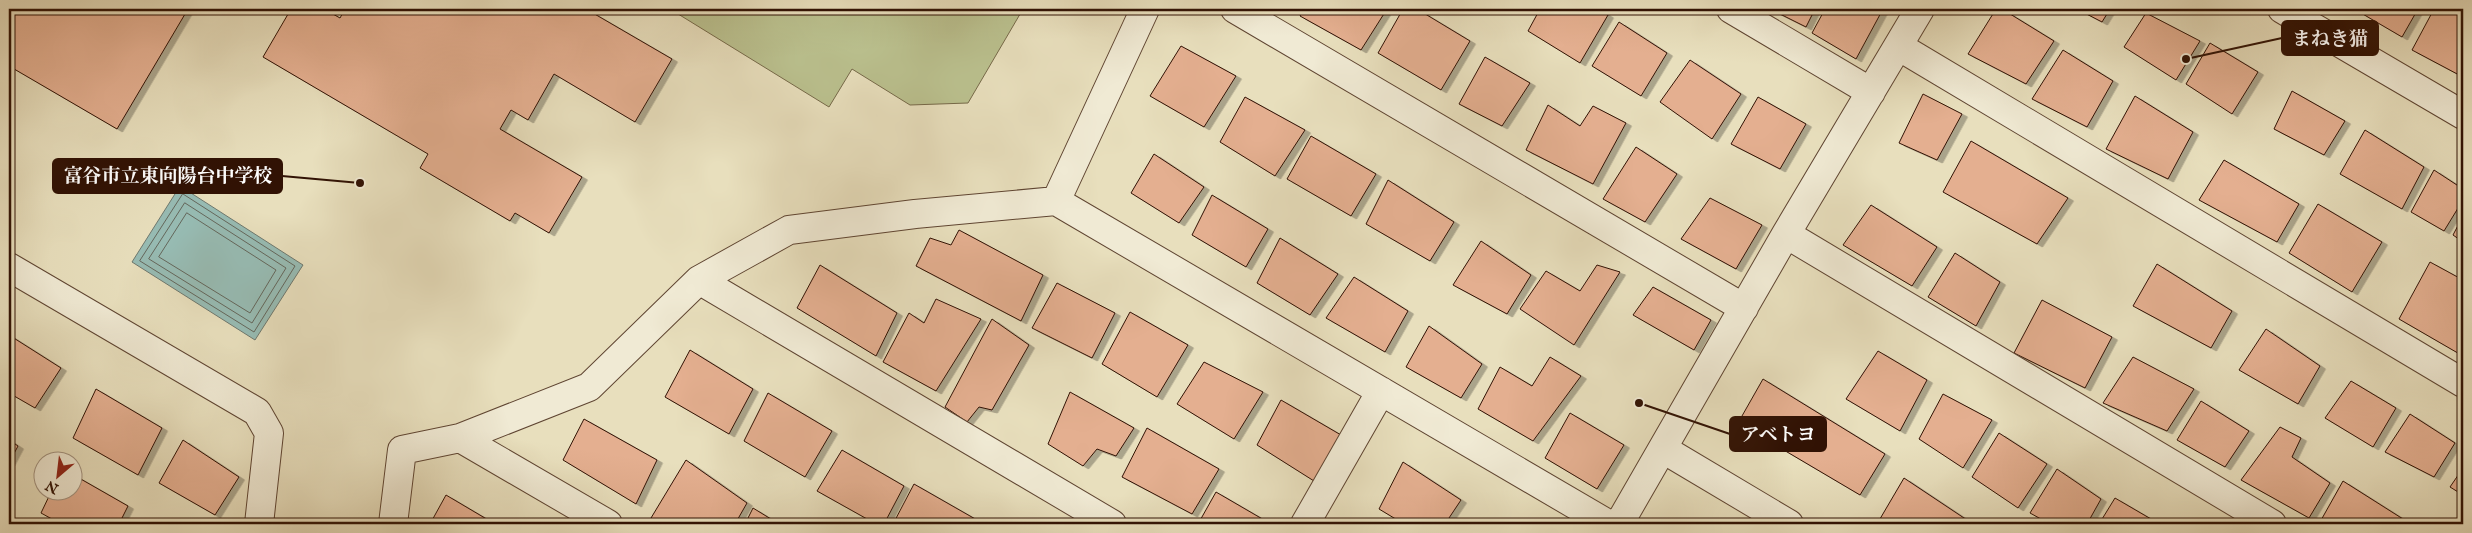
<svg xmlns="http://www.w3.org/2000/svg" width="2472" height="533" font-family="'IM FELL English','Noto Serif JP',serif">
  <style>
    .green { fill: #bac08e; stroke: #766949 }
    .water { fill: #97bcb4; stroke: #6e786e }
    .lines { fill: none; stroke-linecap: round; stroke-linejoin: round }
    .shore { stroke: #64675c; stroke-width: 1 }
    .building { fill: #e4af90; stroke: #311204; filter: url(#shadow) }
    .minor-casing { stroke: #5f4532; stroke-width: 30 }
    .tertiary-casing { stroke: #5f4532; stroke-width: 30 }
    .minor { stroke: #f0ead4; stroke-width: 28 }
    .tertiary { stroke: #f0ead4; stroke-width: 28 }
    .leader { fill: none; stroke: #311204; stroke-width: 2 }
    .callout-dot { fill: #311204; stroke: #f0ead4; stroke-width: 2 }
    .callout { fill: #311204; stroke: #311204; stroke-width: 2 }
    .callout-label { font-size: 19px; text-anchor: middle; font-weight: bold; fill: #fff }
  </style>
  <defs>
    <filter id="shadow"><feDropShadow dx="5.5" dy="3" stdDeviation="0" flood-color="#0004"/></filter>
  </defs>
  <rect width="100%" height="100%" fill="#e8dfbd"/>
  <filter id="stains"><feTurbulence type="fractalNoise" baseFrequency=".004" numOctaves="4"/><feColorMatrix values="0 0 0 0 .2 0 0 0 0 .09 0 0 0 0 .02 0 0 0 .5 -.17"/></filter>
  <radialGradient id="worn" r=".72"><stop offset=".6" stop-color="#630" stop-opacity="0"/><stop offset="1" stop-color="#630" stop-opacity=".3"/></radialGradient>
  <path class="green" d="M670,9H1023L968,103L910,105L852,69L829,107Z"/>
  <path class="water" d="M180,186L303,265L255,340L132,262Z"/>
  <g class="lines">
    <path class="shore" d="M183,194L295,266L254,332L140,261Z
      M185,203L286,268L252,323L149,259Z
      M187,213L276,270L250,313L159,257Z"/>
  </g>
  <path class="building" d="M9,9H188L117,129L9,66Z
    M291,9H324L340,18L345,9H586L672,59L635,122L554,74L528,120L511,110L500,129L582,177L549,233L515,213L510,221L420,168L428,154L263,57Z
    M1304,9H1387L1361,50L1300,16Z
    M1403,9H1417L1470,41L1441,90L1378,53Z
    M1540,9H1598L1608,15L1580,63L1528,31Z
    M1770,9H1815L1806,27Z
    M1825,9H1883L1856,59L1812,33Z
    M1996,9H2002L2054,41L2026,84L1968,54Z
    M2077,9H2110L2102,22Z
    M2363,9H2418L2402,37L2361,13Z
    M2434,9H2459L2463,11V71L2461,76L2412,50Z
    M2146,13L2200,41L2176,80L2124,47Z
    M1619,22L1667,53L1641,96L1592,66Z
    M2210,43L2258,72L2232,114L2186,84Z
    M1181,46L1236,76L1204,127L1150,96Z
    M2063,50L2113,81L2087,127L2032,99Z
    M1485,57L1530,83L1502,126L1459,104Z
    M1690,60L1741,94L1712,139L1660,102Z
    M2292,91L2345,121L2324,155L2274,129Z
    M1923,94L1962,114L1937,160L1899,143Z
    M2135,96L2193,132L2168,179L2106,149Z
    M1245,97L1305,130L1275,176L1220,142Z
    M1758,97L1806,124L1780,169L1731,144Z
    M1548,105L1580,126L1593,106L1626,123L1593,184L1526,150Z
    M2365,130L2424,167L2402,209L2340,174Z
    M1311,136L1376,174L1351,216L1287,179Z
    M1971,141L2068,198L2037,244L1943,192Z
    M1636,147L1677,174L1645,222L1603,199Z
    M1154,154L1204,187L1179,223L1131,193Z
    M2224,160L2299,204L2277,242L2199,200Z
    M2434,170L2463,189V200L2444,231L2411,212Z
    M1388,180L1454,222L1430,261L1366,224Z
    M1212,195L1268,229L1246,267L1192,235Z
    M1710,198L1762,225L1736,269L1681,239Z
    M2318,204L2382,242L2352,292L2289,253Z
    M1871,205L1937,247L1912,286L1843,245Z
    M2463,216V242L2453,235Z
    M959,230L1043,275L1021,321L916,266L930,238L951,245Z
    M1280,238L1338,274L1310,315L1257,283Z
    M1481,241L1531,275L1507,314L1453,285Z
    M1955,253L2000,282L1976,326L1928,297Z
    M2430,262L2463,280V356L2399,319Z
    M2157,264L2232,311L2211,348L2133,306Z
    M820,265L897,313L876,356L797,308Z
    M1597,265L1620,272L1574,345L1520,309L1546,271L1580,291Z
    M1354,277L1408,311L1385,352L1326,318Z
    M1057,283L1115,313L1092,358L1032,328Z
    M1653,287L1711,320L1694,350L1633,315Z
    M936,299L981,319L936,391L883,362L909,313L924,323Z
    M2042,300L2112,337L2085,388L2014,353Z
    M1130,312L1188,345L1157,397L1102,364Z
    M992,319L1029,345L992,410L979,407L967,422L945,407Z
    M1429,326L1482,364L1461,398L1406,367Z
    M2266,329L2320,366L2298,404L2239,370Z
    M9,335L61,368L35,408L9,393Z
    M690,350L753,389L729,434L665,397Z
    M1878,351L1927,380L1900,431L1846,399Z
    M1550,357L1581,376L1533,441L1478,409L1500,367L1532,386Z
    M2133,357L2194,389L2167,431L2103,403Z
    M1204,362L1263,392L1234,439L1177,404Z
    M1763,379L1885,454L1860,495L1738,423Z
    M2351,381L2396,408L2373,447L2325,418Z
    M96,389L162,428L138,475L73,438Z
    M1070,392L1134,428L1116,456L1097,449L1083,466L1048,444Z
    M768,393L832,431L805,477L744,441Z
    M1943,394L1992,420L1963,468L1919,439Z
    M1281,400L1341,435L1314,481L1257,445Z
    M2201,401L2249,431L2225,467L2177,440Z
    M1570,413L1624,445L1597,489L1545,458Z
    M2410,414L2455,443L2434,477L2385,452Z
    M584,419L657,460L636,504L563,460Z
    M2280,427L2301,438L2292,457L2330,483L2309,518L2241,480Z
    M1147,428L1219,469L1192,514L1122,477Z
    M1999,433L2047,464L2018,508L1972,477Z
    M9,440L18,446L9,463Z
    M183,440L239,477L215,515L159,483Z
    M842,450L904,486L884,524H876L817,491Z
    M686,460L747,503L735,524H662L651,518Z
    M1403,462L1461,500L1445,524H1404L1379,509Z
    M2463,468V495L2450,487Z
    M2057,469L2101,499L2087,524H2050L2030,513Z
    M72,474L128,506L119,524H61L41,513L52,490H72Z
    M1904,478L1967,520L1965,524H1877Z
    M2343,481L2403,519L2400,524H2324L2320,522Z
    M914,484L977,520L975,524H893Z
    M1216,492L1271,524H1198Z
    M446,495L495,524H430Z
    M2115,498L2151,519L2148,524H2099Z
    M753,508L779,524H745Z"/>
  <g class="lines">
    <defs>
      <path id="minor" d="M1235,9L1744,308
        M1731,9L1871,92
        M1898,46L2463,383
        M1056,201L1145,9
        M1786,234L2272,524
        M9,267L257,412L269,433L259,524
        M699,280L1112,524
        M460,438L608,524
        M393,524L402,450L460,438L589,387L699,280L789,230L915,214L1056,201L1608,524
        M1305,524L1381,391
        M1619,524L1786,234L1920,9"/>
      <path id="tertiary" d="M2282,9L2463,115
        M1663,449L1789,524"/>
    </defs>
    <use href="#minor" class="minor-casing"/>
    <use href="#tertiary" class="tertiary-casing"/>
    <use href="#minor" class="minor"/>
    <use href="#tertiary" class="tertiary"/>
  </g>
  <path class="leader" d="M2186 59L2282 38M360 183L282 176M1639 403L1730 434"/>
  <g class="callout-dot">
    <circle cx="2186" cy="59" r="5"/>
    <circle cx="360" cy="183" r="5"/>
    <circle cx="1639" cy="403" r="5"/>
  </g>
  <g class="callout">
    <rect x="2282" y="21" width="96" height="34" rx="5"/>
    <rect x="53" y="159" width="229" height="34" rx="5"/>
    <rect x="1730" y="417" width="96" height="34" rx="5"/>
  </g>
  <g class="callout-label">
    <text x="2330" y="45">まねき猫</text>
    <text x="168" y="182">富谷市立東向陽台中学校</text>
    <text x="1778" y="441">アベトヨ</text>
  </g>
  <rect width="2472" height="533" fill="none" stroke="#e8dfbd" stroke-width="30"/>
  <rect x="10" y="10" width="2452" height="513" fill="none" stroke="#311204" stroke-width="2.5"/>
  <rect x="15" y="15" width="2442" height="503" fill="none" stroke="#311204"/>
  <g transform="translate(58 476) rotate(208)"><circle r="24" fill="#f0ead4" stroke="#a49481"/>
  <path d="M0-4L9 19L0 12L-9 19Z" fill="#8f2418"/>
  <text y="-8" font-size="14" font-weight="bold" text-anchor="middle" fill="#311204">N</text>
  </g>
  <rect width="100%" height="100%" filter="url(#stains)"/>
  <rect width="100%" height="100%" fill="url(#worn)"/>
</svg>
